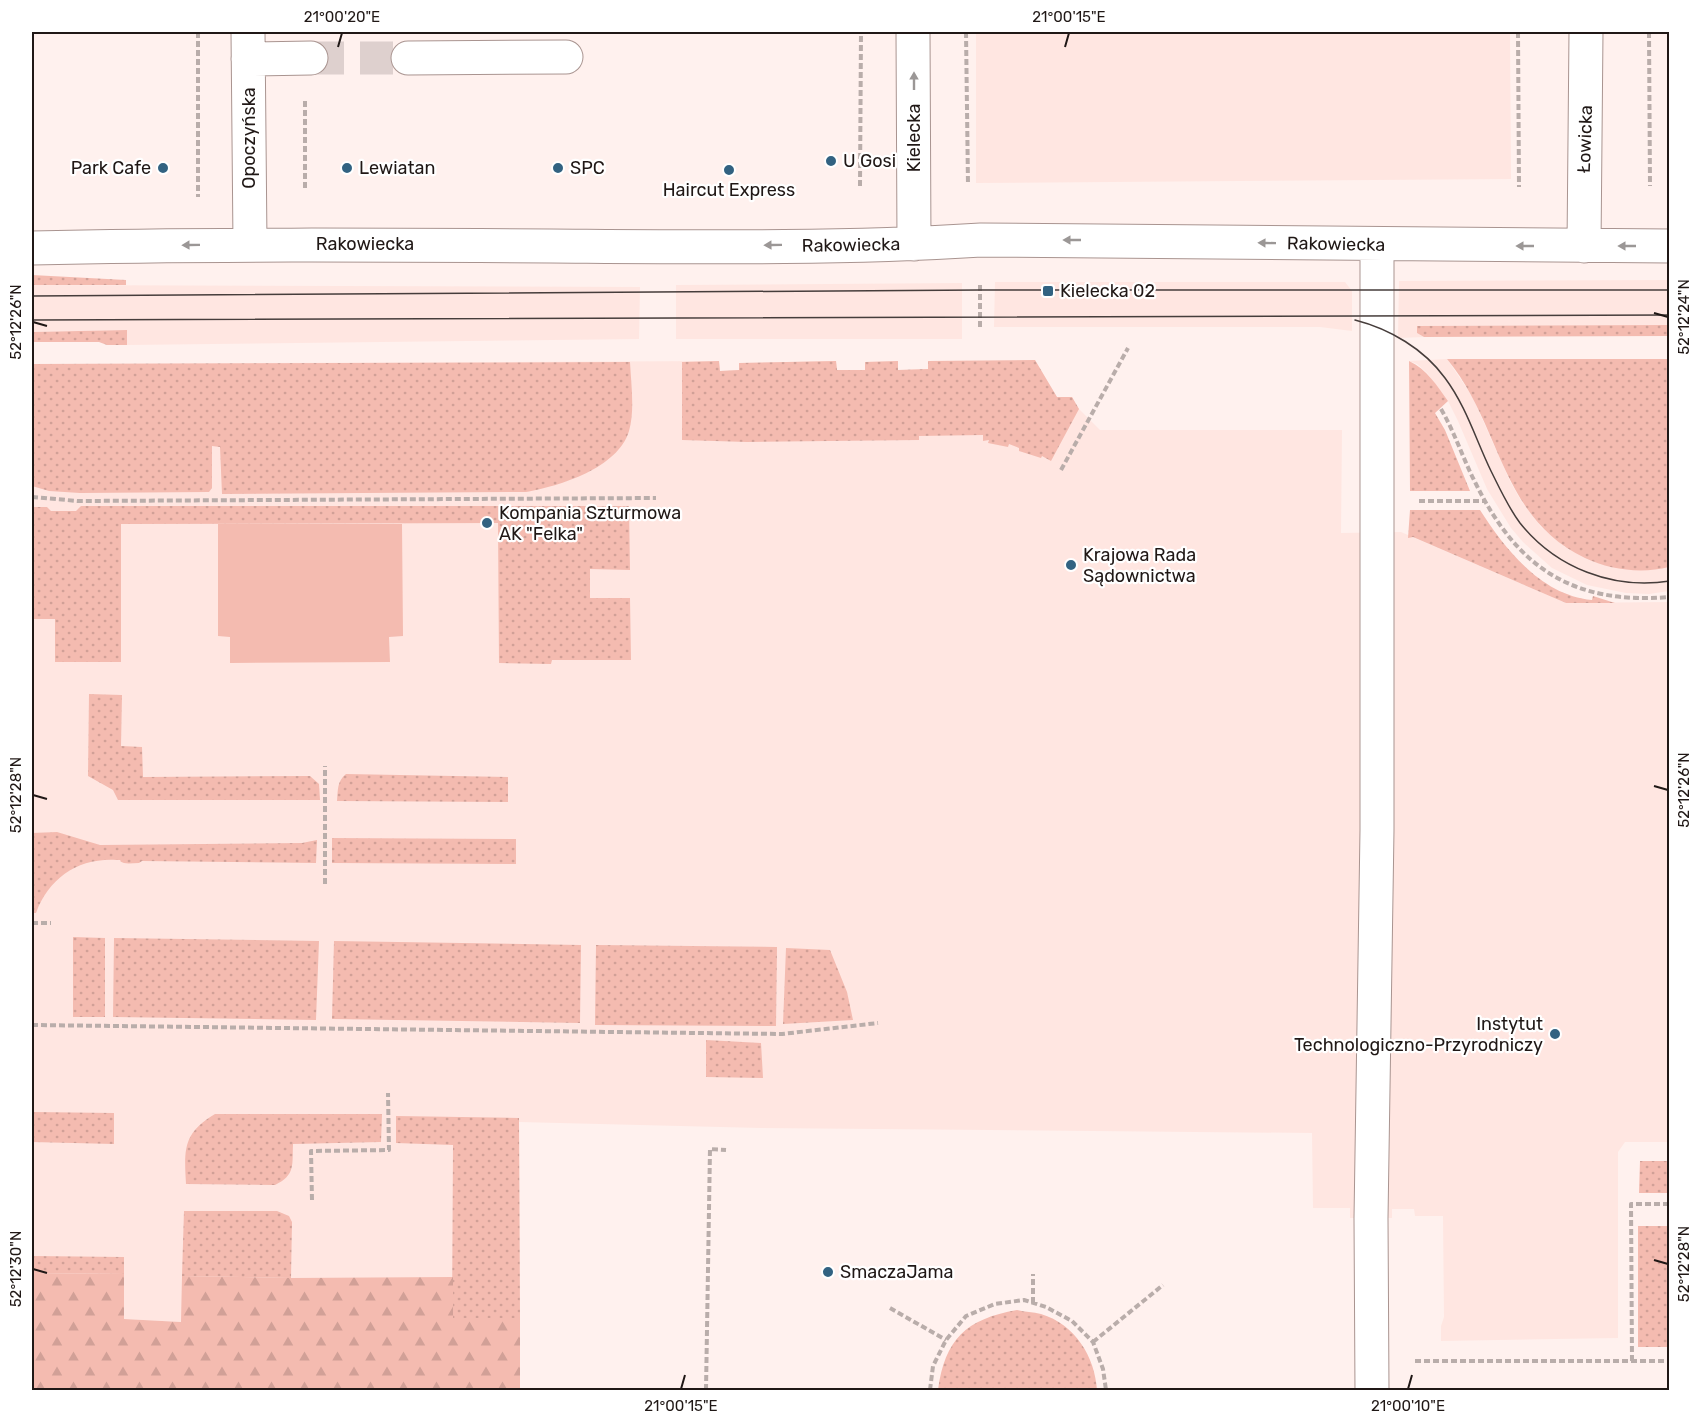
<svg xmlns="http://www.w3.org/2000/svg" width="1701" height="1422" font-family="Rubik,sans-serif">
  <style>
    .built { fill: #ffe6e1 }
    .grass { fill: url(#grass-dots) }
    .forest { fill: url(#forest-firs) }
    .garden { fill: #f4bbb0 }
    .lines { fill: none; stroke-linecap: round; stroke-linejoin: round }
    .minor-tunnel { stroke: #ded0ce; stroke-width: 33; stroke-dasharray: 33 16; stroke-linecap: butt }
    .minor-casing { stroke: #a99490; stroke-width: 35 }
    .path { stroke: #b9adaa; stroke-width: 4; stroke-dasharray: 6 3; stroke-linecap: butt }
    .minor { stroke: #fff; stroke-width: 33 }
    .tram { stroke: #463d3b; stroke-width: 1.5 }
    .oneway { fill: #9b9796 }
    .ticks { fill: none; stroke: #201816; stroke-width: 2 }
    .poi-dot { fill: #326281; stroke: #fff; stroke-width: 2 }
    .labels { text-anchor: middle; stroke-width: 4.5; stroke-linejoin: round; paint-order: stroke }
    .street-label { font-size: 18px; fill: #201816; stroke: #fff }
    .poi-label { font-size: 18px; fill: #201816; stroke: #fff; text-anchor: start }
    .neatline { fill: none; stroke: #201816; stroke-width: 2 }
    .ticks-label { font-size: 15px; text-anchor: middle; fill: #201816 }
  </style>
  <defs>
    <pattern id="grass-dots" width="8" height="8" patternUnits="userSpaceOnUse" patternTransform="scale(1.5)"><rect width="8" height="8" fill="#f4bbb0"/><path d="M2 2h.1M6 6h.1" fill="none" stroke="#d1a097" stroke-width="1.8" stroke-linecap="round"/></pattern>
    <pattern id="forest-firs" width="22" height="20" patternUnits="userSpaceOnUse" patternTransform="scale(1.5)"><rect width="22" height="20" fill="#f4bbb0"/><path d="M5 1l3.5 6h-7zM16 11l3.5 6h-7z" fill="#d1a097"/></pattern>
  </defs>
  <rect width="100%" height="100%" fill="#fff1ee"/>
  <path class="built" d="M976,32H1510L1511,179L976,183Z
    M1669,280V325L1418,326L1417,333L1424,337L1398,338L1399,281Z
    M995,282H1345L1352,291V331L1320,327H994Z
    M962,283V339H676V285Z
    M32,285L640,287L639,339L127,345L126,330L32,332Z
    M1447,359L1472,396L1510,481L1520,499L1541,527L1565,547L1649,570L1669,567V591L1649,594L1626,593L1587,585L1552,568L1523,542L1511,528L1487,489L1458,421L1448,401L1427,373L1417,364L1409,361Z
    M1035,360L1057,397H1072L1079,409L1100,430H1342L1341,533L1401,532L1566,603L1669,602V1142H1625L1618,1152V1338L1441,1341V1326L1444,1317L1443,1216H1415L1414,1209H1392V1218H1350V1208H1313L1312,1133L761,1128L519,1122L520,1318L181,1322L124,1319V1274L32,1273V364L719,361L720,371L739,370V363L836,361L837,370H865V362L898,361V370L928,369V361Z"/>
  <path class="grass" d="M32,275L126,280V285H32Z
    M1669,325V336L1424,337L1417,333V326Z
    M127,330V345H107L99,342H32V332Z
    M1447,359H1669V567C1642,574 1610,570 1585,558C1499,517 1502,425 1447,359Z
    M1035,360L1057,397H1072L1079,409L1051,461L1042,456L1041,458L1019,451V448L1009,444L1008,447L988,443L989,440L983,441V435L919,436V440L747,442L682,440V362L719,361L720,371L739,370V363L836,361L837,370H865V362L898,361V370L928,369V361Z
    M1409,361C1427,369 1437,386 1448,401L1435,413L1445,430L1470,491H1410Z
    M630,362C631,384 635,410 629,431C618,468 560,486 526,492L222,494L220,447L212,446V488L209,492L80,493L49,491L32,486V364Z
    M81,506H629L630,570L590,569V598H630L631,660H552L551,664L499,663L498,523L121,524V662H55V619H32V507H47L51,511H76Z
    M1410,510H1480C1505,549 1541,595 1592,600L1593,596L1615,603H1566L1413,537L1408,538Z
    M89,694L122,695L121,746L142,747L143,777L310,776L319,784L320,800H118L113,790L88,776Z
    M346,774L508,777V802L337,801C338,790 337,781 346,774Z
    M57,832L100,845L302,843L317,840L316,863L142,861L139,863C134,863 128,864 124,863C116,860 125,860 116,860C78,858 49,878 36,913H32V833Z
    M332,838L516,839V864L332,863Z
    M73,937L105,938V1017H73Z
    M114,938L319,941L316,1020L113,1017Z
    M334,941L581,945L580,1023L332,1019Z
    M596,945L777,947L776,1026L595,1025Z
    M786,948L830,950L847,992L853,1020L783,1024Z
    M706,1040L761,1043L763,1078L706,1077Z
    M32,1112L114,1113V1144L32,1142Z
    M215,1114H382L381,1142L293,1144C292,1164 296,1175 275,1185L186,1184C184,1149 183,1133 215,1114Z
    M396,1116L519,1118L520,1318H452L453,1145L396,1143Z
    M1640,1161H1669V1193H1639Z
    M184,1211H277L289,1216L292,1222L291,1278L182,1276Z
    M1638,1226H1669V1347H1638Z
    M32,1256L124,1257V1274L32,1273Z
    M1017,1310C1025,1312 1033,1312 1041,1314C1075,1324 1095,1357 1097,1390H938C945,1339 966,1319 1017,1310Z"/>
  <path class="forest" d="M32,1273L124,1274V1319L181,1322L182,1276L291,1278L453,1277V1318H520V1390H32Z"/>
  <path class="garden" d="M218,524H402L403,636L389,637L390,662L230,663V637L218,636Z"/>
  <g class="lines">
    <path class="minor-tunnel" d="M311,58H408"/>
    <defs>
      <path id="minor" d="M248,32L250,244
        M913,32L914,244
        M408,58L566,57
        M248,59L311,58
        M1584,246L1586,32
        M32,248C205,244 378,245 551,246C694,247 838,249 981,240L1670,246
        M1372,1390L1371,1218L1377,830V245"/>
    </defs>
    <use href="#minor" class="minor-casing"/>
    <path class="path" d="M198,32V197
      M966,32L968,185
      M1518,32L1519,187
      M1649,32L1650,186
      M305,101V191
      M860,186L861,32
      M980,327V283
      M1441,409C1455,433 1463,459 1476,484C1518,569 1574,605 1670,597
      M1061,470L1128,348
      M32,497L78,501L656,498
      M1419,501H1484
      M325,884V766
      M32,923H51
      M32,1025L782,1034L878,1023
      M312,1200L311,1151L389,1150L388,1093
      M1033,1303V1274
      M890,1308L946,1340
      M1093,1342L1163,1285
      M1415,1361H1670
      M1632,1361L1631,1204H1670
      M706,1390L710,1149L726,1150
      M930,1390L933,1366L946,1340L966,1316L995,1304L1024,1300L1046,1307L1072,1321L1093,1342L1103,1369L1106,1390"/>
    <use href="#minor" class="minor"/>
    <path class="tram" d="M32,296L980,290H1670
      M32,320L1670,315
      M1355,320C1390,329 1424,349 1445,378C1466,406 1476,440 1491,471C1500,489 1508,507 1520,523C1556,568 1613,590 1670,581"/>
  </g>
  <defs><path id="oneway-solid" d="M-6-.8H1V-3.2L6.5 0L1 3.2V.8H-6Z" transform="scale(1.5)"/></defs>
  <g class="oneway">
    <use href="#oneway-solid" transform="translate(914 81) rotate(-90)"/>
    <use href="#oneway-solid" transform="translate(1072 240) rotate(-180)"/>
    <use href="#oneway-solid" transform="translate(1267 243) rotate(-179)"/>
    <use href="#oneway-solid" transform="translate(191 245) rotate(179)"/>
    <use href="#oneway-solid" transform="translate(773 245) rotate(179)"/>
    <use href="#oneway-solid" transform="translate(1525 246) rotate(-180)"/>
    <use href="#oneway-solid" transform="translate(1627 246) rotate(180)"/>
  </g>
  <path class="ticks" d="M338,47L342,33M1065,47L1069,33M1654,313L1668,317M33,322L47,326M1654,786L1668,790M33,795L47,799M1654,1260L1668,1264M33,1269L47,1273M681,1389L685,1375M1408,1389L1412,1375"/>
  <g class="poi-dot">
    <circle cx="831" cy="161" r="6"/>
    <circle cx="163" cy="168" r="6"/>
    <circle cx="347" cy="168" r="6"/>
    <circle cx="558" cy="168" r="6"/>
    <circle cx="729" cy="170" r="6"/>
    <rect x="1042" y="285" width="12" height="12" rx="3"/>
    <circle cx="487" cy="523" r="6"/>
    <circle cx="1071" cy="565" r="6"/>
    <circle cx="1555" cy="1034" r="6"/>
    <circle cx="828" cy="1272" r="6"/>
  </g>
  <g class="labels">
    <g class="street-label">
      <text transform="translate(249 138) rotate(-90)" y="6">Opoczyńska</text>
      <text transform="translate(914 138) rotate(-90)" y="6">Kielecka</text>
      <text transform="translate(1585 139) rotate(-88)" y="6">Łowicka</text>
      <text x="365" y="250">Rakowiecka</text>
      <text transform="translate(1336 244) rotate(1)" y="6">Rakowiecka</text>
      <text transform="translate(851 245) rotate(-1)" y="6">Rakowiecka</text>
    </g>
    <g class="poi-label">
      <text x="843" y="167">U Gosi</text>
      <text x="151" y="174" text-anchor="end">Park Cafe</text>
      <text x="359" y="174">Lewiatan</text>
      <text x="570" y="174">SPC</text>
      <text x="729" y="196" text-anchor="middle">Haircut Express</text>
      <text x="1060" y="297">Kielecka 02</text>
      <text x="499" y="519">Kompania Szturmowa<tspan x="499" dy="21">AK "Felka"</tspan></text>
      <text x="1083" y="561">Krajowa Rada<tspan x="1083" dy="21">Sądownictwa</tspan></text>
      <text x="1543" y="1030" text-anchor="end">Instytut<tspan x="1543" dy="21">Technologiczno-Przyrodniczy</tspan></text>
      <text x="840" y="1278">SmaczaJama</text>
    </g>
  </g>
  <rect width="1701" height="1422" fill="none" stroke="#ffffff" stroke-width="66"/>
  <rect x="33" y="33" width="1635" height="1356" class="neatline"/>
  <g class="ticks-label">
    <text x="342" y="22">21°00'20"E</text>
    <text x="1069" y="22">21°00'15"E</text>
    <text transform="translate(1684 317) rotate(-90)" y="5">52°12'24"N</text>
    <text transform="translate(16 322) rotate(-90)" y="5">52°12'26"N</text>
    <text transform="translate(1684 790) rotate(-90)" y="5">52°12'26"N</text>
    <text transform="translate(16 795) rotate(-90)" y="5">52°12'28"N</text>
    <text transform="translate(1684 1264) rotate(-90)" y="5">52°12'28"N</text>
    <text transform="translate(16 1269) rotate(-90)" y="5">52°12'30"N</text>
    <text x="681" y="1411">21°00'15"E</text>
    <text x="1408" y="1411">21°00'10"E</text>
  </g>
</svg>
